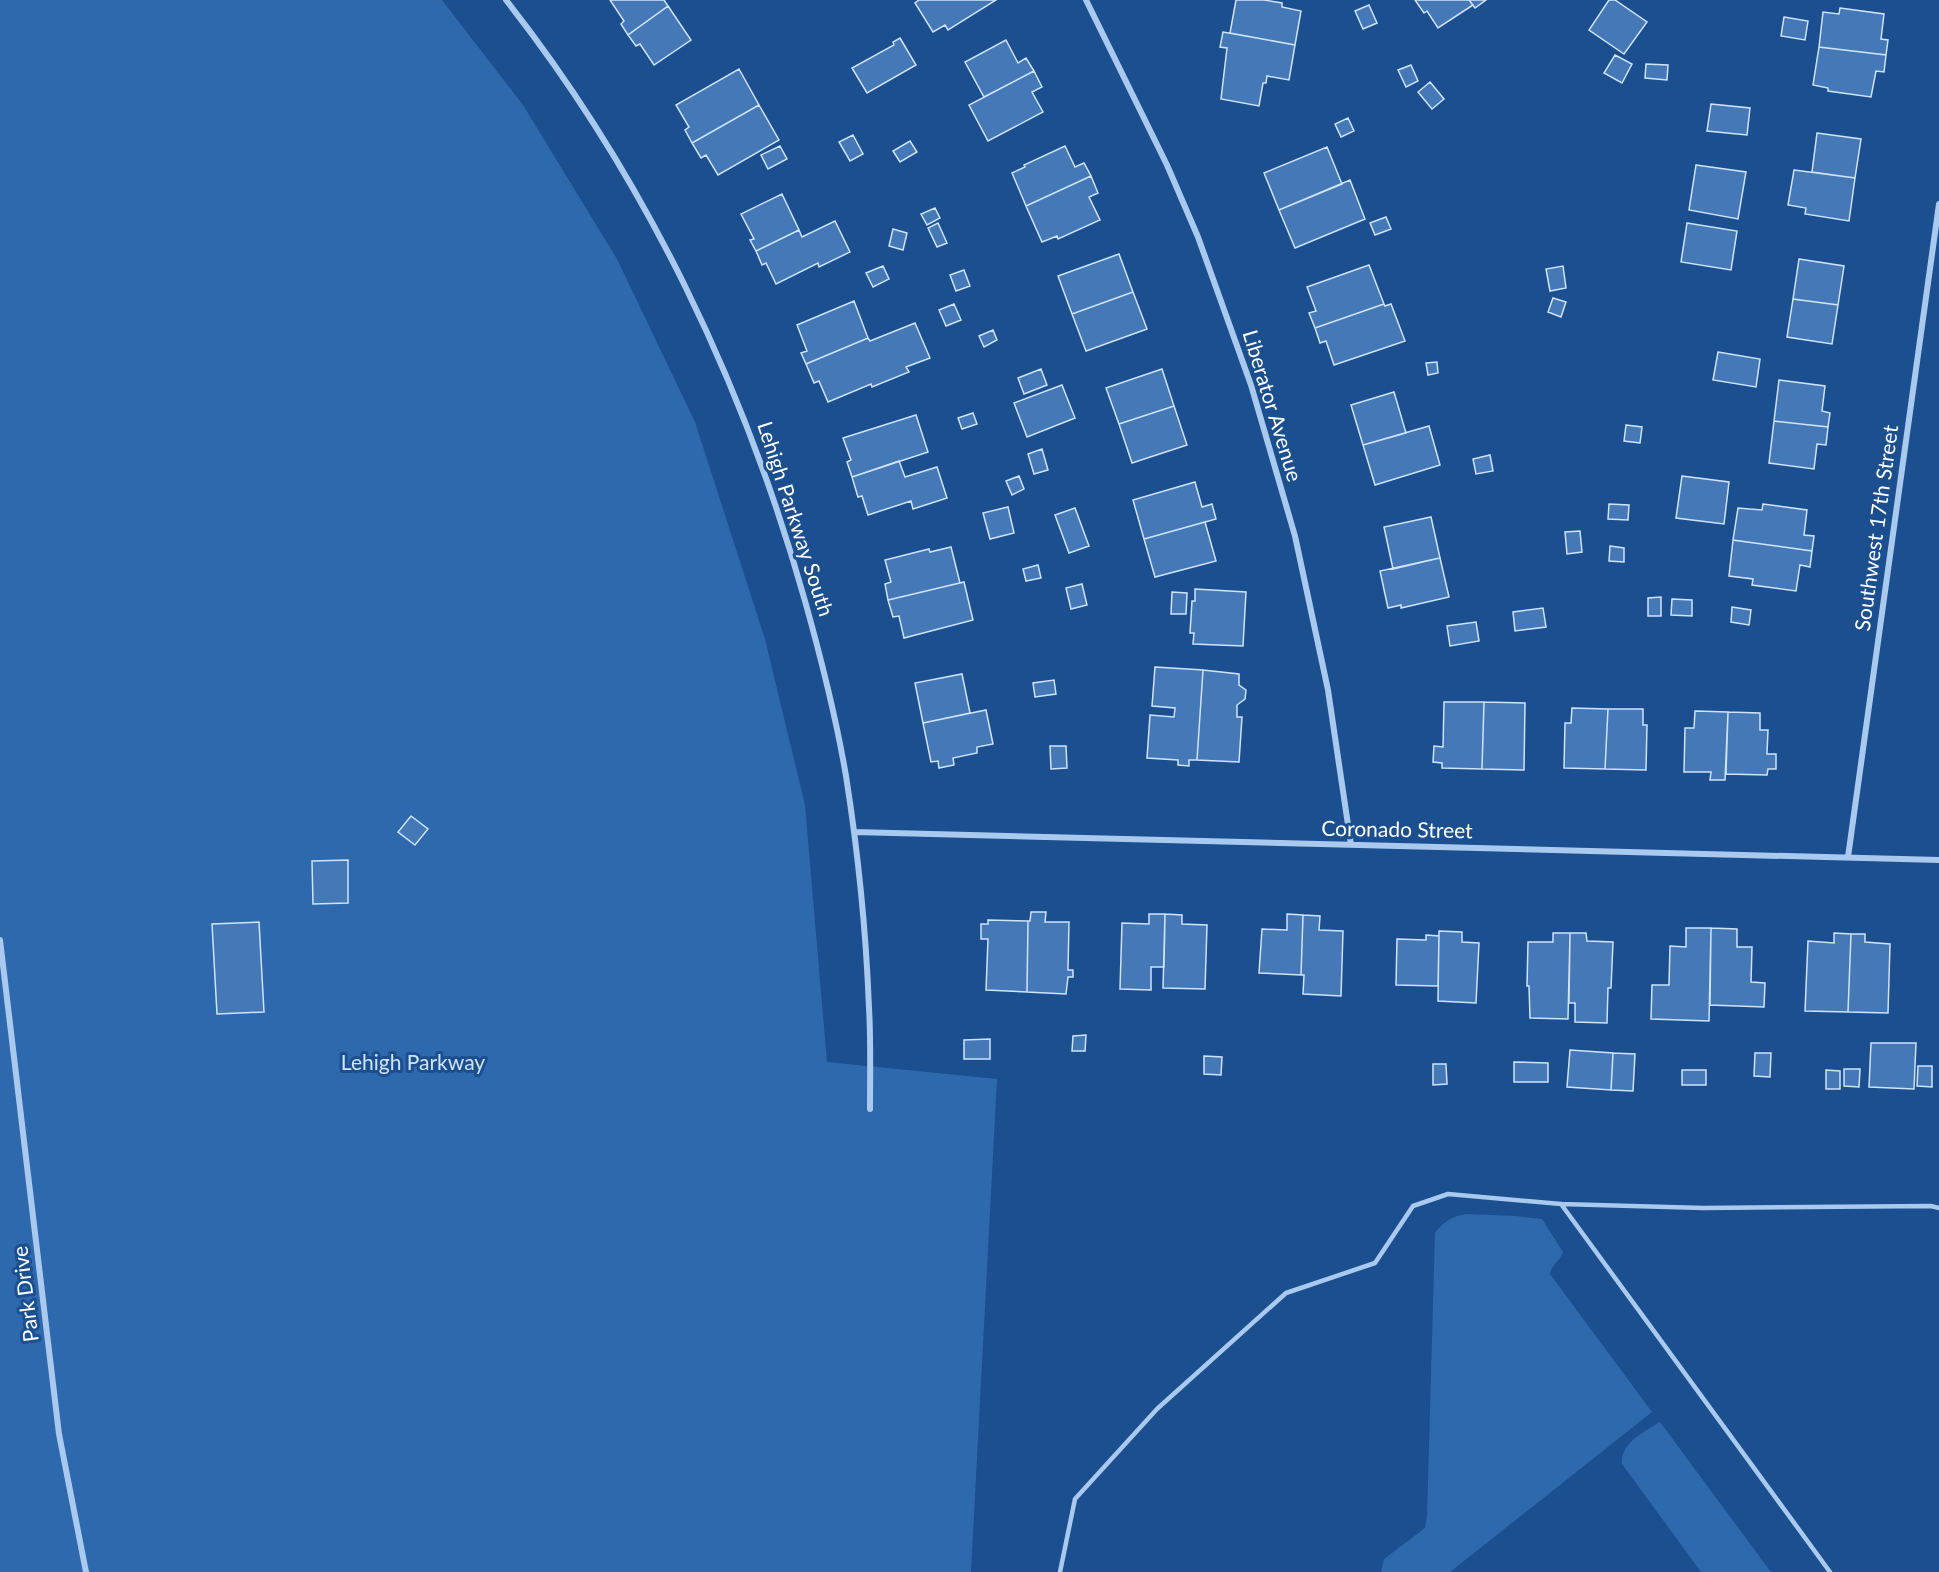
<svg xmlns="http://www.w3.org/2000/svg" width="1939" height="1572" font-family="Lato,sans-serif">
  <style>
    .green { fill: #2e69ad }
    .building { fill: #4478b7; stroke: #cfe3fa; stroke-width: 1.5 }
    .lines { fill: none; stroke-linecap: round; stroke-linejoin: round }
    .service { stroke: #a9c9ee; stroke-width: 4.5 }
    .minor { stroke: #a9c9ee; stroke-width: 6 }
    .labels { text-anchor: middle; stroke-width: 6; stroke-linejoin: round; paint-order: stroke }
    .street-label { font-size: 21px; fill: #fff; stroke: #1b4f8f }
    .park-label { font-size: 21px; fill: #cfe3fa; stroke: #1b4f8f }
  </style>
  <rect width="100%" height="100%" fill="#1b4f8f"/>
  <path class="green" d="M0,0H442L523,105L617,259L695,422L765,639L805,805L827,1062L997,1079L971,1572H0Z
    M1466,1214L1516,1216L1542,1219L1563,1252C1560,1261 1551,1265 1550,1274L1652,1412L1450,1572H1381L1384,1559L1425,1528L1427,1516L1435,1233C1443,1222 1452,1216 1466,1214Z
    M1660,1422L1771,1572H1701L1622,1464C1620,1443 1644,1432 1660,1422Z"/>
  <path class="building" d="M610,0H664L668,6L628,35L621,24L624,21Z
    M919,0H996L948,30L945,25L933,32L915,3Z
    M1236,0H1264L1282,3V7L1301,11L1295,45L1230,33Z
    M1415,0H1469L1473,5L1438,28L1427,11L1424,13Z
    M1469,0H1486L1475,8Z
    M1609,0H1615L1647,22L1624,54L1589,30Z
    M1369,5L1377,23L1363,29L1355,11Z
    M668,6L691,40L654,65L640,44L636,46L628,35Z
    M1840,8L1884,14L1881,39L1888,40L1886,55L1819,47L1823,12L1839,14Z
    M1784,17L1808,21L1805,40L1781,36Z
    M1223,32L1295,45L1289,80L1267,76L1266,83H1263L1259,106L1221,99L1227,48L1220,47Z
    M900,38L916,65L867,93L852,68L894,45L893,42Z
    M1006,40L1018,63L1026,58L1034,71L984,97L965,62Z
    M1819,47L1886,55L1884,72L1876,71L1871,97L1828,91V88L1813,85Z
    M1615,55L1632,64L1622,83L1604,73Z
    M1646,64L1668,65L1667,80L1645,78Z
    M1411,65L1418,81L1406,87L1398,70Z
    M739,69L759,105L692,143L685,130L689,127L676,105Z
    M1034,71L1042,87L1032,92L1043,112L988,141L969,105Z
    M1430,82L1444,99L1432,109L1418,92Z
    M1711,104L1750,108L1747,135L1707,131Z
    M759,105L779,140L718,175L706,155L701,158L692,143Z
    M1348,118L1354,131L1341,137L1335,124Z
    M1817,133L1861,139L1855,178L1812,172Z
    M853,135L863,154L850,161L839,142Z
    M910,141L917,152L900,162L893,151Z
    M780,146L787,159L768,169L761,155Z
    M1065,146L1075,167L1084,163L1091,176L1026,206L1012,173L1025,167L1024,165Z
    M1327,147L1342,184L1279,210L1264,173Z
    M1696,165L1746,172L1738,219L1689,210Z
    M1794,170L1855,178L1849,221L1805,214L1806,208L1788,205Z
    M1091,176L1098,193L1089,197L1100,220L1058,239L1057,236L1042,242L1026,206Z
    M1350,180L1365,219L1295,248L1279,210Z
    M782,194L799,230L756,251L750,240L754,239L741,214Z
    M935,208L940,218L927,225L921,214Z
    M1386,217L1391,229L1375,235L1370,223Z
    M835,221L850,252L819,267L818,263L776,284L766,263L762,265L756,251L799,230L802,237Z
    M938,223L947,243L937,247L928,228Z
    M1687,223L1737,231L1731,270L1681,262Z
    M893,229L907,233L903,250L889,246Z
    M1119,254L1133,292L1072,314L1058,276Z
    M1799,259L1844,266L1838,305L1793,299Z
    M1369,265L1384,304L1315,328L1309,313L1316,311L1307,287Z
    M883,266L889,279L873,287L866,273Z
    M1563,266L1566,288L1550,291L1546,269Z
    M964,270L970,286L956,291L950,275Z
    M1133,292L1147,329L1086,351L1072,314Z
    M1553,298L1566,302L1561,317L1548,312Z
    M1793,299L1838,305L1832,344L1787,337Z
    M854,301L868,338L806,364L801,353L807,351L797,325Z
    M954,304L961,320L946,326L939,310Z
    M1384,304L1385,306L1391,304L1405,341L1334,365L1326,341L1320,343L1315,328Z
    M915,323L930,358L906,367L909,372L872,387L871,384L828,402L819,381L814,383L806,364L868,338L870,341Z
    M993,330L997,340L984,347L979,336Z
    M1718,352L1760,359L1756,387L1713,380Z
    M1437,362L1438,373L1428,375L1426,363Z
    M1041,369L1047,385L1024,394L1018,378Z
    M1162,369L1174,406L1119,424L1106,388Z
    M1779,380L1825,386L1822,411L1830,413L1828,427L1774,421Z
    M1062,385L1075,418L1027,437L1014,403Z
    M1394,392L1406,433L1363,445L1351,405Z
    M1174,406L1187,445L1132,463L1119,424Z
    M973,413L977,424L962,429L958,418Z
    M916,415L928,452L852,477L847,462L851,460L843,438Z
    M1774,421L1828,427L1826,445L1817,444L1814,469L1769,463Z
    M1626,425L1642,427L1640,443L1624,441Z
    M1429,426L1440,465L1375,485L1363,445Z
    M1042,449L1048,470L1034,474L1028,454Z
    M1490,455L1493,471L1476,474L1473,459Z
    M899,461L905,477L937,467L947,498L913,509L911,501L868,515L862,496L858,497L852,477Z
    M1019,476L1024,489L1012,495L1006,481Z
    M1682,476L1729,482L1724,524L1676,518Z
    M1195,482L1202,507L1212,504L1216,519L1144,539L1133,500Z
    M1609,504L1629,505L1628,520L1608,519Z
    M1763,504L1807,510L1804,535L1814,536L1812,551L1733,540L1738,508L1762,510Z
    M1008,507L1014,533L990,539L983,513Z
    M1075,508L1089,546L1069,553L1055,515Z
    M1431,517L1440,558L1393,569L1384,527Z
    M1205,522L1216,561L1155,577L1144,539Z
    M1580,531L1582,552L1567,554L1565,532Z
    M1733,540L1812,551L1810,567L1800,565L1796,591L1752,585L1753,579L1729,576Z
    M1610,546L1624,548V562L1609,561Z
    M951,547L960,583L888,600L885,584L891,582L885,560L929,549L930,552Z
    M1440,558L1449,597L1401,608V605L1388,608L1380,571Z
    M1038,565L1041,578L1026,581L1023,569Z
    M964,582L973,620L904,638L899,616L893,617L888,600Z
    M1082,584L1087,605L1071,609L1066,588Z
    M1195,589L1246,592L1243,646L1193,644L1194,633H1190L1192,601H1195Z
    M1172,592L1187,593L1186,614H1171Z
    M1661,597V616H1648V598Z
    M1672,599L1692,600V616L1671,615Z
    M1732,607L1751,610L1749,625L1731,622Z
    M1543,608L1546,627L1515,631L1513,612Z
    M1476,622L1479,641L1450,646L1447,626Z
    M1155,667L1203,670L1197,760H1189V766L1178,765V760L1147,758L1150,715L1174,717L1175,708L1152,706Z
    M1203,670L1239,674V685L1246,690L1245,699L1237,705V717H1242L1239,762L1197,760Z
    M962,674L970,713L923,723L915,683Z
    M1054,680L1056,694L1035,697L1033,683Z
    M1444,702H1484L1482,769L1442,768V763L1433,762L1434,746L1443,747Z
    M1484,702L1525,703L1524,770L1482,769Z
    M1572,708L1608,709L1605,769L1564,768L1565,723H1571Z
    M1608,709H1643V725H1647L1646,770L1605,769Z
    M986,710L993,744L977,747V753L953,758L954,765L939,768L938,761L931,762L923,723Z
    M1695,711L1728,712L1725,780H1710L1711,772H1684L1685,728H1694Z
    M1728,712L1760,713V730H1768L1767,754H1776V769H1768L1767,775L1726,774Z
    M1050,746H1066L1067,768L1051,769Z
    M411,816L428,829L415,845L398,832Z
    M348,860V903L313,904L312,861Z
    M1031,912H1046L1045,922H1069L1068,970H1073V977H1068L1066,994L1027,992L1028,921H1030Z
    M1149,914H1165L1164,967H1151V990L1120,989L1122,923L1149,924Z
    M1165,914L1182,915V924L1207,925L1205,989L1163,988Z
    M1287,914L1303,915L1301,975L1259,973L1262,929L1287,930Z
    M1303,915L1320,916L1319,930L1343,931L1341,996L1303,994L1304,975H1301Z
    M988,920L1028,921L1027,992L986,990L988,939H981V924H988Z
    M259,922L264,1012L217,1014L212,924Z
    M1686,928H1711L1709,1021L1651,1019L1652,985H1669L1670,946L1686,947Z
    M1711,928L1737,929V947H1752L1751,982L1765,983L1764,1007L1710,1005Z
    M1439,931L1462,932V942L1479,943L1476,1003L1438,1001Z
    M1553,933H1570L1568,1019L1530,1018L1529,986H1527L1528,942H1553Z
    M1570,933H1586L1587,941L1613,942L1611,988H1608L1607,1023L1575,1022V1003H1569Z
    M1834,933L1851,934L1848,1012L1805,1011L1808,941L1834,943Z
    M1851,934H1865V942L1890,944L1888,1013L1848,1012Z
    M1426,935L1439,936L1438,986L1396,985L1397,939L1426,940Z
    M1086,1035L1085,1051H1072L1073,1036Z
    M990,1039V1059H964V1040Z
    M1871,1043H1916L1914,1089L1869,1087Z
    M1570,1050L1613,1053L1611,1090L1567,1087Z
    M1613,1053L1635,1054L1633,1091L1611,1090Z
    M1755,1053H1771L1770,1077L1754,1076Z
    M1204,1056L1222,1057L1221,1075L1204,1074Z
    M1514,1062L1548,1063V1082H1514Z
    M1433,1064H1446L1447,1084L1433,1085Z
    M1918,1066H1932V1087L1917,1086Z
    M1844,1069H1860L1859,1087L1844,1086Z
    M1682,1070H1706V1085H1682Z
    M1826,1070L1840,1071V1089H1826Z"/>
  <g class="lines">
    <path class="service" d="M1561,1204L1830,1572
      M1060,1572L1075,1499L1157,1409L1286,1293L1375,1263L1413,1206L1448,1194L1561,1204L1703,1208L1931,1206L1939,1208"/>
    <path class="minor" d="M506,0C645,177 744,384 805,601C821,658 836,717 846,776C858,852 866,930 869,1008C871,1041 870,1075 870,1109
      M1086,0L1167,165L1198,237L1251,385L1295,536L1328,690L1351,845
      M854,832L1939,860
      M1848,857L1939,204
      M0,940L59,1434L86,1572"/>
  </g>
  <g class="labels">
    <g class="street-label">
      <text transform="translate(1272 406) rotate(73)" y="7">Liberator Avenue</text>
      <text transform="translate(795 519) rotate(72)" y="7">Lehigh Parkway South</text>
      <text transform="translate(1877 528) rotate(-82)" y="7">Southwest 17th Street</text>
      <text transform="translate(1397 830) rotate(1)" y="7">Coronado Street</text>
      <text transform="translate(26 1294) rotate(-97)" y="7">Park Drive</text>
    </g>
    <g class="park-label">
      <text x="413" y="1070">Lehigh Parkway</text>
    </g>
  </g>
</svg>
